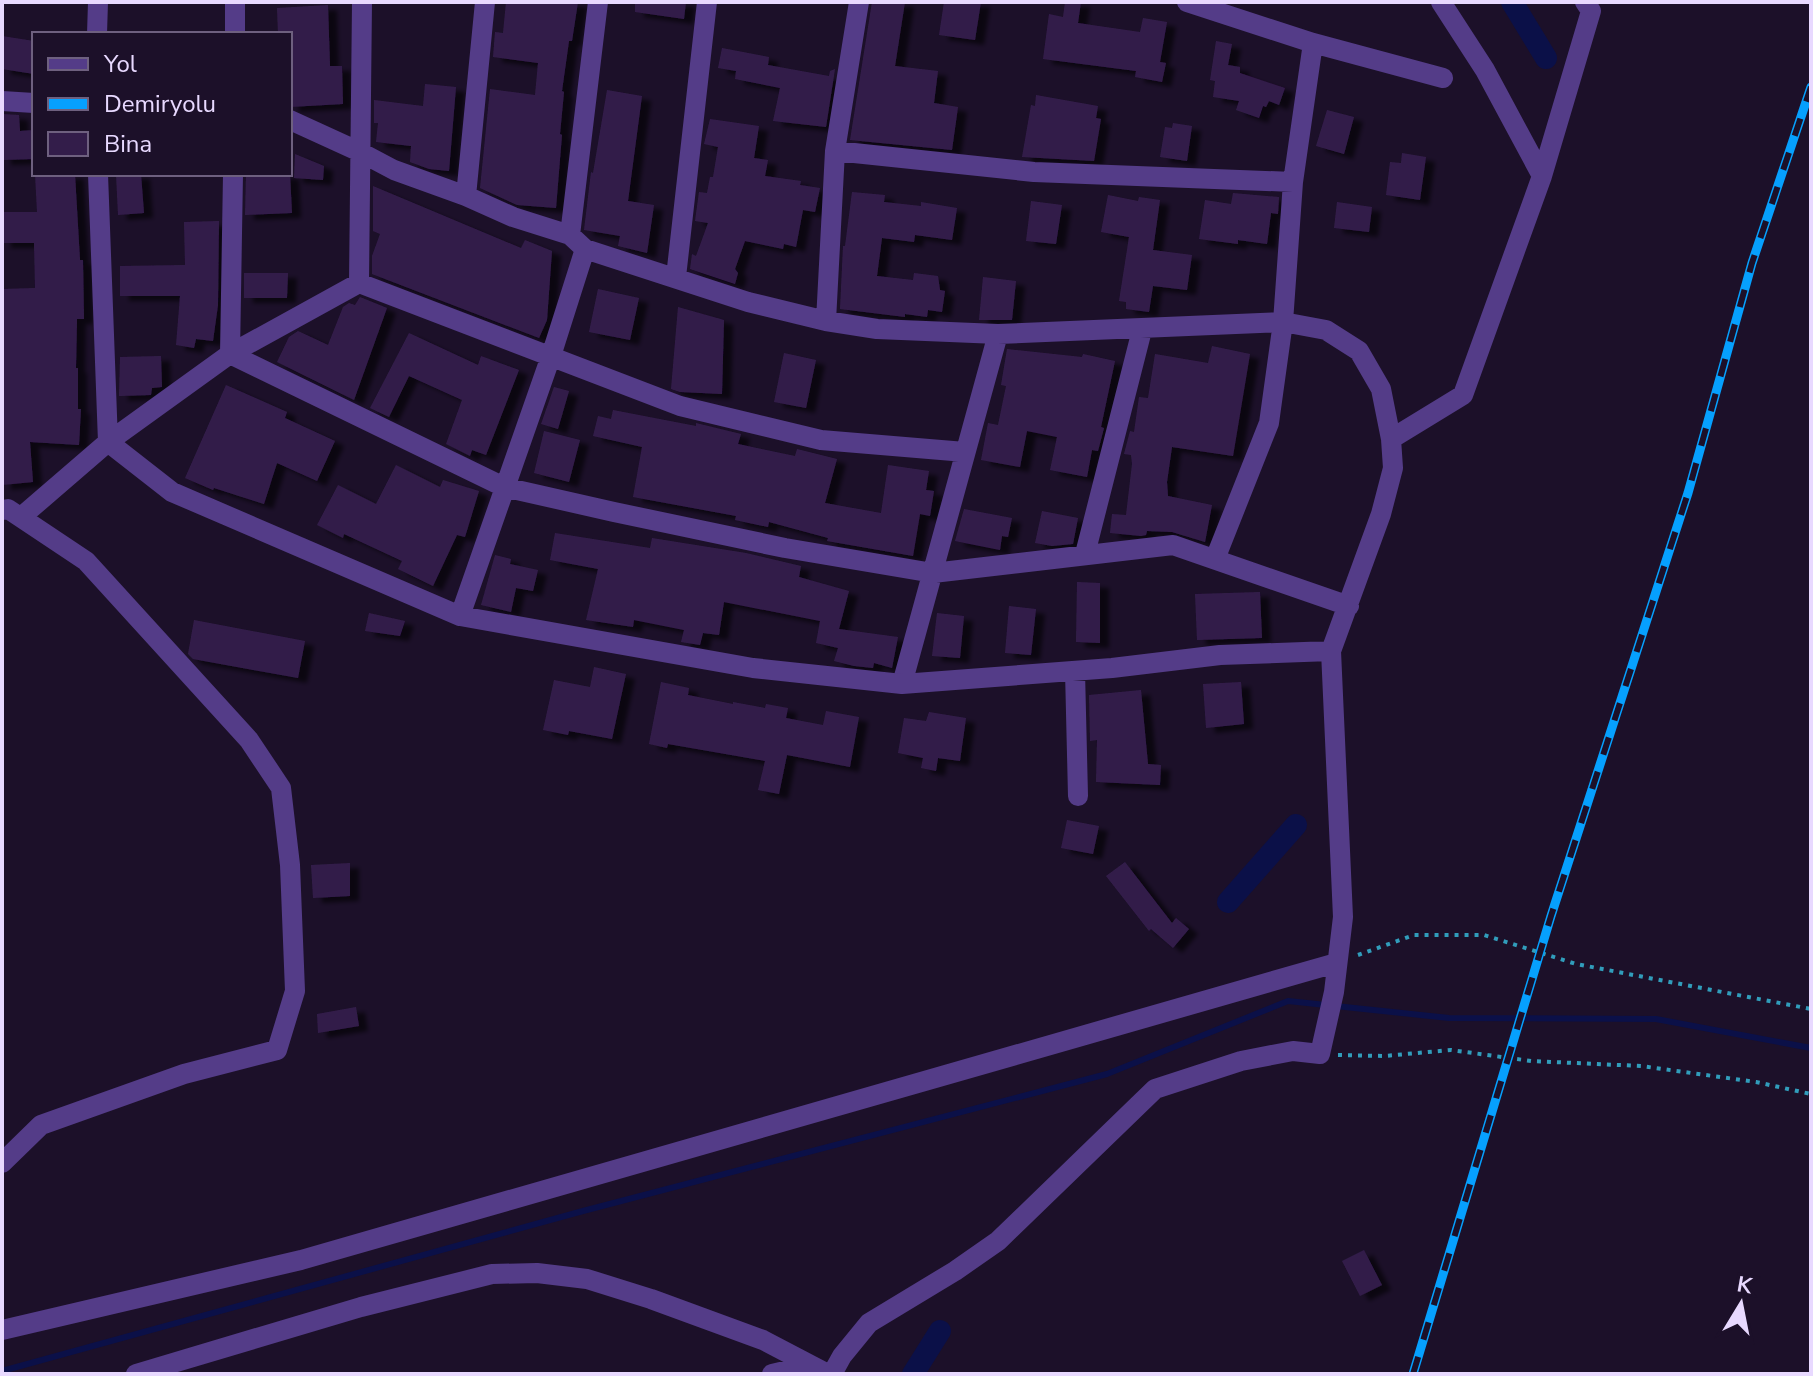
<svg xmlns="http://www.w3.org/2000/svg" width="1813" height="1376" font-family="'Nunito Sans',sans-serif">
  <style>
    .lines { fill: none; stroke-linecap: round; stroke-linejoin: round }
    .stream { stroke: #0b1048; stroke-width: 6 }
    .canal { stroke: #0b1048; stroke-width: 22 }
    .building { fill: #331d4a; filter: url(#shadow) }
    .path { stroke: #319dbb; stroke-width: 4; stroke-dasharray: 4 6; stroke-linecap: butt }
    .minor { stroke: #543c88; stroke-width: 20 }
    .rail-casing { stroke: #06a0fe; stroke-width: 9 }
    .rail { stroke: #1c1029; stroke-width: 6; stroke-dasharray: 18; stroke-linecap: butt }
  </style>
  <defs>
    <filter id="shadow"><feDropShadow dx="9" dy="5" stdDeviation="2" flood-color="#0009"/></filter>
  </defs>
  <rect width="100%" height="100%" fill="#1c1029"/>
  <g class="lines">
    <path class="stream" d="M2,1371L583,1211L1107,1074L1288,1001L1449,1018L1656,1019L1811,1048"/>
    <path class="canal" d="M1512,2L1546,58
      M1228,902L1296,825
      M913,1374L940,1331"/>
  </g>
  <path class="building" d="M506,2H578L572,41H569L562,91L564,92L560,134L562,135L556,208L517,205L480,188L490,89L535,95L538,63L493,57L495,32L503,33Z
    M635,2H686L684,19L635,12Z
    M872,2H905L895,66L938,71L934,103L958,107L952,150L850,140Z
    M944,2H981L975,40L939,35Z
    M1065,2H1081L1078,23L1140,32L1143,18L1167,22L1160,62L1166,63L1162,82L1135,77L1136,71L1043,59L1049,14L1063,17Z
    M328,5L330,66H342L343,104L290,107V34H278L277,8Z
    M2,36L34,41V74L2,69Z
    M1216,41L1232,44L1228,65L1240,67V73L1285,88L1279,105L1269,101L1266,107L1263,106L1259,118L1236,110L1239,101L1213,97L1215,81L1210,80Z
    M722,48L769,57L768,65L829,76L830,71L835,69L826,127L773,121L780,88L735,79L736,71L718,68Z
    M425,84L456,87L449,171L429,169L410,162L411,146L376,142L378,123H374V100L423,106Z
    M607,90L642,96L628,201L654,205L647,253L618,246L620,236L584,230L591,172L593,173Z
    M1036,95L1098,106L1096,118L1101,119L1094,161L1022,157L1031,105L1035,106Z
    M1327,110L1354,117L1344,154L1316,146Z
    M2,114L19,115L20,131L34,130V159L2,160Z
    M710,119L759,126L754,158L768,160L765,176L801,181L800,185L820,188L815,212L803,210L796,247L784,244L783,249L745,241L735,269L738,273L735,284L690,269L692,254L696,256L708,223L695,221L699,192L707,193L710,177H713L718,147L704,144Z
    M1173,123L1192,126L1187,161L1160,157L1165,127L1172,128Z
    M1402,153L1426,157L1420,200L1386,195L1390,162L1401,163Z
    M295,154L324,166L323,180L294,178Z
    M35,174H75L80,260H83L84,319H77L76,368H78V409H81L79,445L30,442L33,482L2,485V289L35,288L34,243H2V212H37Z
    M116,174H141L144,213L118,215Z
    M246,174H290L292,213L245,215Z
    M373,186L521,248L525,240L552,251L547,320L539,338L372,274V256L380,234L373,231Z
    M852,192L885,195L884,202L921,206V202L957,208L952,240L915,235L914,242L882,238L877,276L913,280L914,273L938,276L940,290L945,291L942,312L928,310L927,317L905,314V317L840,309L843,246H845Z
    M1233,193L1279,197L1278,214L1271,213L1267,244L1238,240V244L1199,239L1205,200L1231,204Z
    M1108,195L1138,201L1139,197L1160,200L1153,250L1192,255L1187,290L1153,286L1149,312L1126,309V302L1119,301L1129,237L1101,232Z
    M1031,201L1062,205L1056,244L1026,241Z
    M1337,202L1372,207L1369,232L1334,228Z
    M219,221L218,305L213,341L196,339L194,348L176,345L180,296H120V266L185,265L184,222Z
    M244,273H288L287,298H244Z
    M983,277L1016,281L1012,320H979Z
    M598,289L639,298L630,340L589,332Z
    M360,297L387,308L354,400L277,362L289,337L298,331L328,345L343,307L349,303L355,305Z
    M678,307L724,320L722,394L680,392L671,389Z
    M409,333L478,365L481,356L519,370L486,455L472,450L470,456L446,444L462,400L409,376L389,417L370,408Z
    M1212,346L1250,354L1233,456L1172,447L1167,482L1168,496L1212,505L1205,542L1172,532L1147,531L1146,535L1141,536L1110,533L1112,514L1126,515L1132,464L1131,455L1124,454L1130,431L1134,432L1139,397L1148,398L1155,354L1208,363Z
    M1007,349L1082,357L1083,354L1115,361L1101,427L1104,428L1098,451L1092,450L1087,477L1050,470L1057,437L1027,431L1020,467L981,460L988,423L998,425L1006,386L1001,385Z
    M784,353L816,360L806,408L774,402Z
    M161,356L162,387L152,388L151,395L119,396L120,357Z
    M226,385L287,412L285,418L335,441L317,481L277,463L264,504L214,488L213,490L185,478Z
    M554,387L569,391L558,429L541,424Z
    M613,410L696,426V423L741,434L738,444L795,456L797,449L837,459L825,503L881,513L888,465L929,471L926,490L934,491L930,516L920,514L913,556L827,541L828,538L769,522L768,527L735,520L736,516L633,497L642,447L593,436L598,416L611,419Z
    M544,431L580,440L569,482L534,473Z
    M396,465L440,487L443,480L479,491L465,537L457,535L433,586L398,569L402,561L344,534L343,538L317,525L338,485L376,504Z
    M964,509L1012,518L1008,537L1002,536L1000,550L955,541Z
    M1042,511L1078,518L1073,544L1052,546L1035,543Z
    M555,533L650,548L652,538L746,553L801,566L799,577L849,591L839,629L898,637L892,668L874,663L873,668L854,666L834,661L838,648L816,643L820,621L724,602L719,635L703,633L700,645L681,642L684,630L634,620L633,627L586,620L598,569L550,560Z
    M495,555L511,559L510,564L538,570L533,591L516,588L511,612L481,605Z
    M1077,582L1100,583V643L1076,642Z
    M1260,592L1262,638L1197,640L1195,594Z
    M1009,606L1036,609L1031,655L1005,653Z
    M369,613L405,621L400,636L365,631Z
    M937,613L964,616L960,658L932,656Z
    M194,620L305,641L298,678L193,659L188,654Z
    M594,667L626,674L612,739L569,731L568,735L543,730L554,680L590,687Z
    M661,682L689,688L688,695L733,704V702L765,708L766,704L788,708L786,718L823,725L826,711L859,717L850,767L787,755L779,794L758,790L765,761L668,744L667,748L649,744Z
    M1241,682L1244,724L1206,728L1203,684Z
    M1141,690L1148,764L1161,765L1160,785L1096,782L1097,740L1090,741L1089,695Z
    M929,712L966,718L960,761L938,758L936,771L921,768L923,758L898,753L904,718L926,721Z
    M1067,820L1099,826L1093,854L1061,848Z
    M1125,862L1172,923L1176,918L1189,929L1173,948L1151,929L1149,931L1106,876Z
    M350,863V896L313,898L311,865Z
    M356,1007L359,1026L318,1033L317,1014Z
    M1364,1250L1382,1285L1360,1296L1342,1261Z"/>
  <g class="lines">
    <path class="path" d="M1358,955L1414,935H1484L1576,964L1811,1009
      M1338,1055L1384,1056L1451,1050L1531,1061L1641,1066L1756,1082L1811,1094"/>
    <path class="minor" d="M1187,2L1313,43L1443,78
      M97,34L98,2
      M235,34V2
      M2,101L34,103
      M290,120L360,152L394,170L466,196L513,217L570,235L585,249L748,302L826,321L877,329L998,334L1283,322L1326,330L1359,351L1381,389L1391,439L1393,468L1381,514L1331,651L1343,917L1334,992L1320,1054L1293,1051L1241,1061L1155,1089L998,1241L955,1271L869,1323L842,1356L832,1374
      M835,151L1034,172L1293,182
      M98,174L108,442L172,492L460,616L753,668L902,684L998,334
      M1542,176L1591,11L1585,2
      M466,196L485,2
      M570,235L598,2
      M676,277L707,2
      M359,283L680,406L821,440L965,452
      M826,321L835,151L859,2
      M230,354L504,487L614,512L785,548L933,573L1173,545L1349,606
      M230,354L233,174
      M1391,439L1463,395L1542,176L1485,70L1441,2
      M2,510L8,509L86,561L249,740L281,788L290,865L295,991L277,1050L184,1074L41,1125L2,1163
      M21,517L108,442L230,354L359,283L362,2
      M1085,554L1142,330
      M1215,559L1269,423L1283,322L1293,182L1313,43
      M460,616L551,356L585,249
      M1075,671L1078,796
      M902,684L1112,668L1220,655L1331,651
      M2,1330L301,1260L1336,963
      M136,1374L361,1307L492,1274L537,1273L587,1279L651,1299L763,1340L828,1374
      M772,1374L810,1365"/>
    <defs>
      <path id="rail" d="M1413,1374L1551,916L1688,493L1752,263L1811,87"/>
    </defs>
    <use href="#rail" class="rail-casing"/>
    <use href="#rail" class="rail"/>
  </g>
  <rect width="1813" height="1376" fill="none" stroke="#e8d9ff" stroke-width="8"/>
  <rect x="32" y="32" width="260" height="144" fill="#1c1029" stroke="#6e607f" stroke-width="2"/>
  <rect x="48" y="58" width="40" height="12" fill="#543c88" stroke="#6e607f" stroke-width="2"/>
  <text x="104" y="72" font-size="24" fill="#e8d9ff">Yol</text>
  <rect x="48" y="98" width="40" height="12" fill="#06a0fe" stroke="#6e607f" stroke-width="2"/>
  <text x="104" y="112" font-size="24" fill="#e8d9ff">Demiryolu</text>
  <rect x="48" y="132" width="40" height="24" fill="#331d4a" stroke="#6e607f" stroke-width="2"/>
  <text x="104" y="152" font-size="24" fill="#e8d9ff">Bina</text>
  <g transform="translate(1741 1304) rotate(10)" stroke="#1c1029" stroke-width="6" paint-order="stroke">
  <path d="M0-6L14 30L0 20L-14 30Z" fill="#e8d9ff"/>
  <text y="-12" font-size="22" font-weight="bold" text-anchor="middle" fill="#e8d9ff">K</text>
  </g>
</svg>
